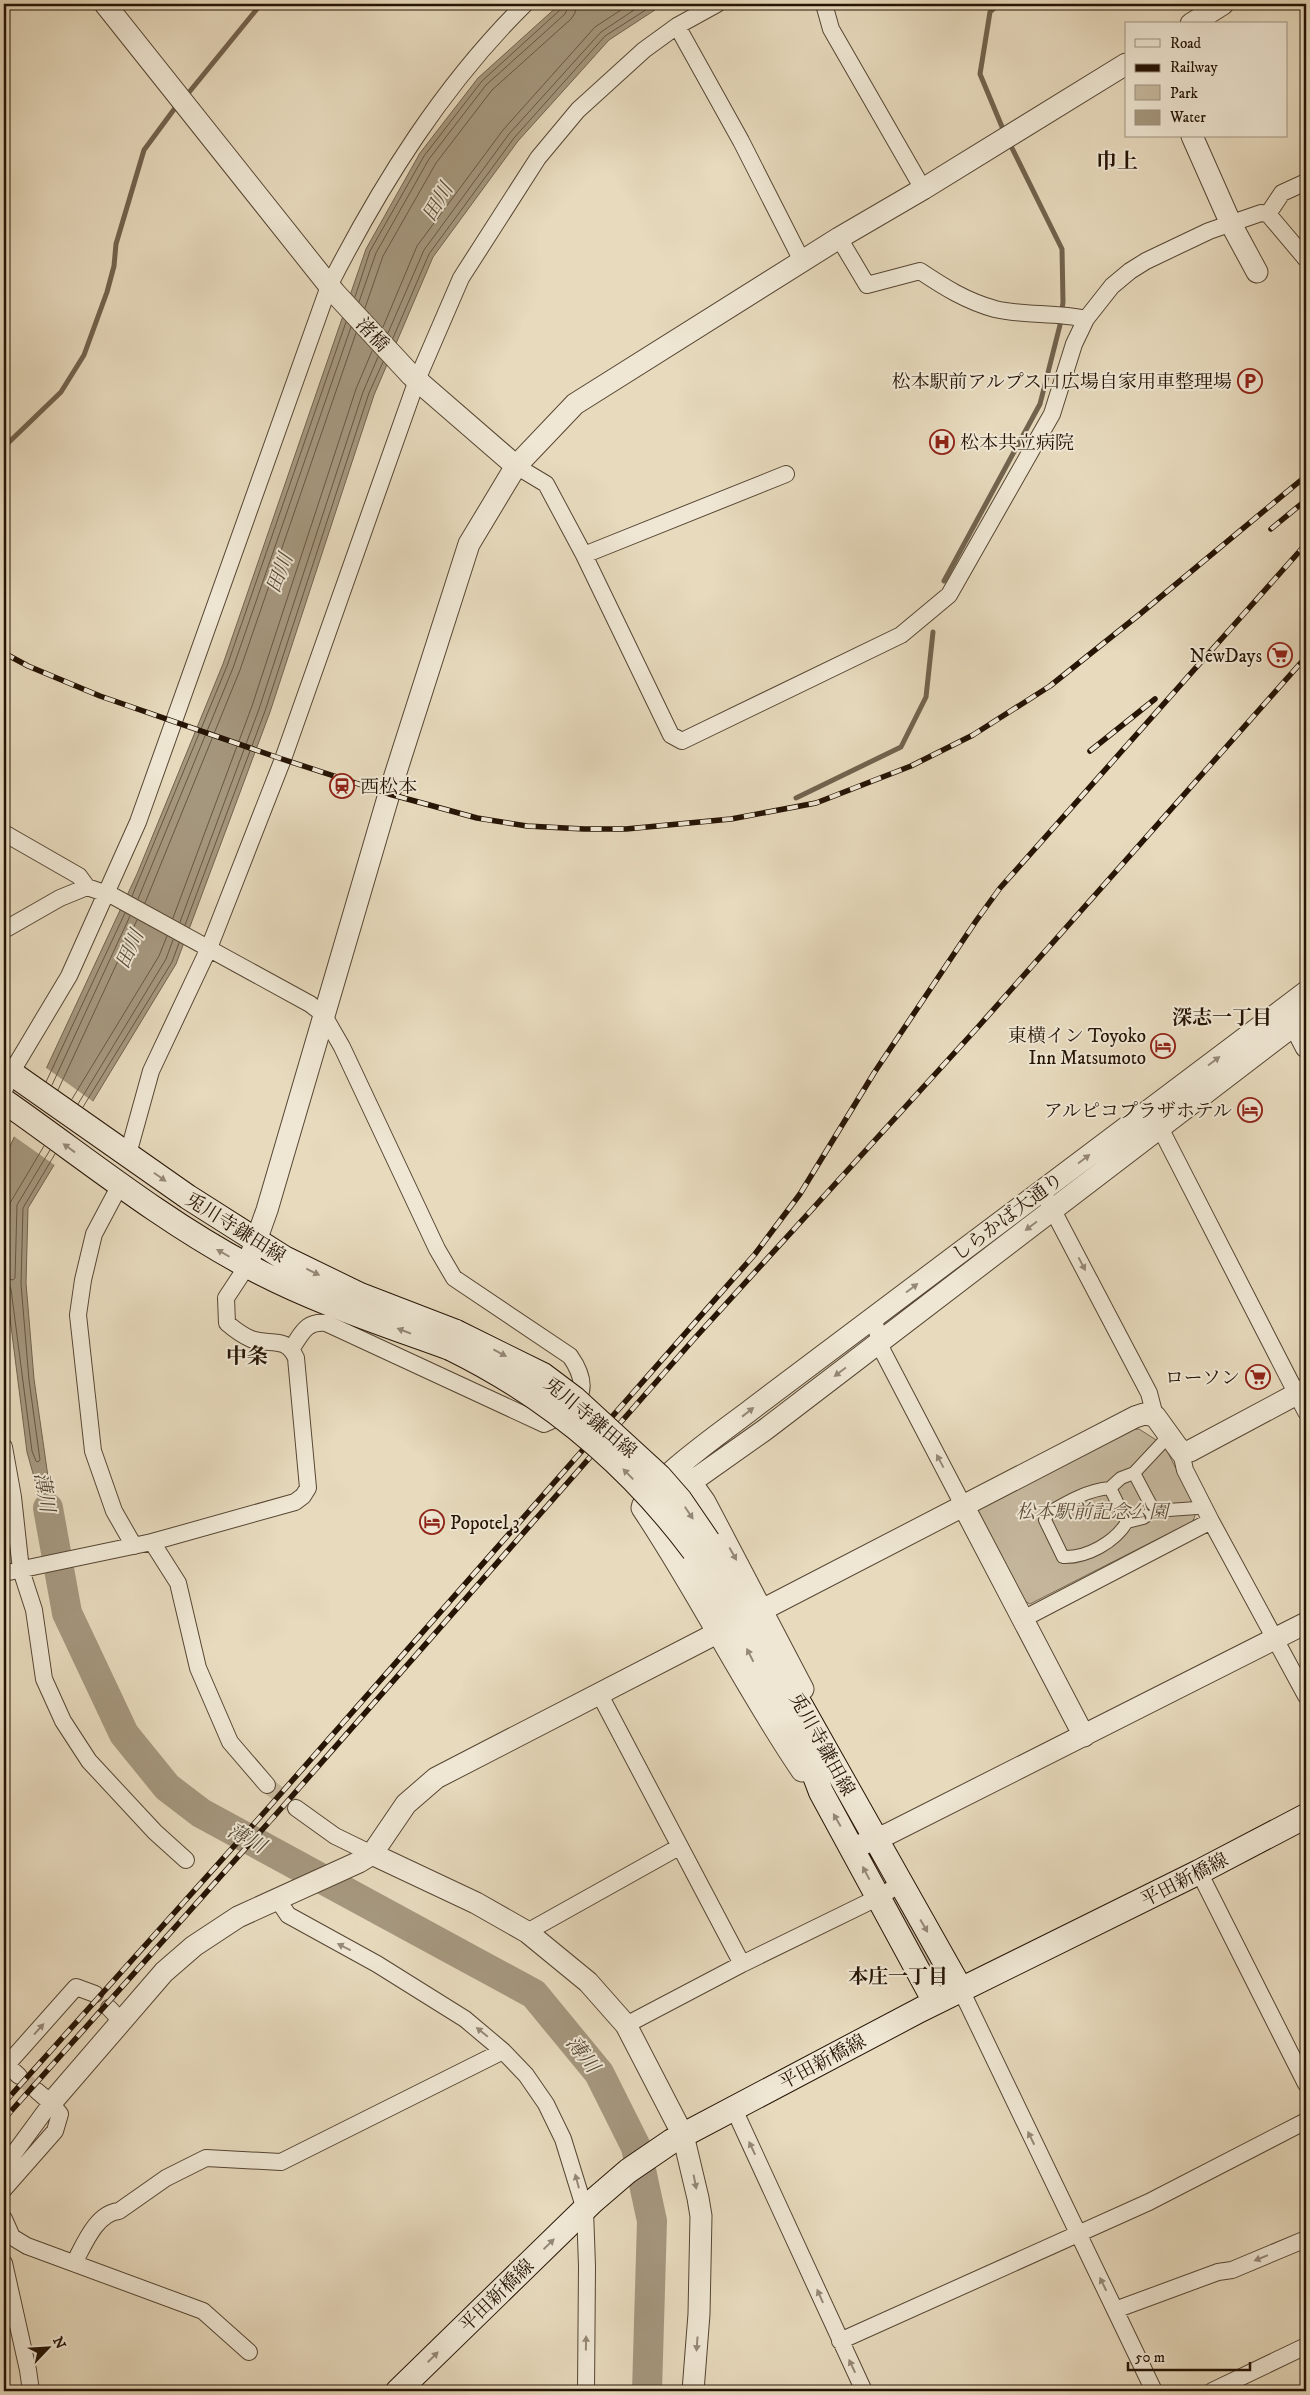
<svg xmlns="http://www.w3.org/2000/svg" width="1310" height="2395" font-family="'IM FELL DW Pica','Noto Serif JP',serif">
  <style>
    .green { fill: #c6b89e; stroke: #766652 }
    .water { fill: #a5977e; stroke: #72634e }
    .pier { fill: #e7dabd }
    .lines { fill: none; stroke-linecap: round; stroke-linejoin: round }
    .shore { stroke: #665642; stroke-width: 1 }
    .stream { stroke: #72634e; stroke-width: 5 }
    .river { stroke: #a5977e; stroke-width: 30 }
    .minor-tunnel { stroke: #cabca1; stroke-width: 16; stroke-dasharray: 16 8; stroke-linecap: butt }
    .pedestrian-casing { stroke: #564633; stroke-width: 14 }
    .minor-casing { stroke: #564633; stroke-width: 18 }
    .tertiary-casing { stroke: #564633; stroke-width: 23 }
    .secondary-casing { stroke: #261405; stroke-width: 26 }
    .pedestrian { stroke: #efe7d4; stroke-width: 12 }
    .minor { stroke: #efe7d4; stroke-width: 16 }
    .tertiary { stroke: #efe7d4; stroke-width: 21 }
    .secondary { stroke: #efe7d4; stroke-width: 24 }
    .rail-casing { stroke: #261405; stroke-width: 5.5 }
    .rail { stroke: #efe7d4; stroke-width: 4; stroke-dasharray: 11; stroke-linecap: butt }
    .secondary-bridge-casing { stroke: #261405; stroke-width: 26; stroke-linecap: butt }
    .secondary-bridge { stroke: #efe7d4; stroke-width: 24 }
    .oneway { fill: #958877 }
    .labels { text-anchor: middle; stroke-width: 4; stroke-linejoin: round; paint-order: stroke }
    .street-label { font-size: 19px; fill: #261405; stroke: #efe7d4 }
    .poi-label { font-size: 19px; fill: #261405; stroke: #efe7d4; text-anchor: end }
    .park-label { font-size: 19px; font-style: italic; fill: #5e4d3b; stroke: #efe7d4 }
    .water-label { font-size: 20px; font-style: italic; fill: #594835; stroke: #efe7d4 }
    .neighbourhood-label { font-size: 20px; font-weight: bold; fill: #261405; stroke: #efe7d4 }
    .quarter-label { font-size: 21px; font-weight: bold; fill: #261405; stroke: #efe7d4 }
  </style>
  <rect width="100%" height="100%" fill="#e7dabd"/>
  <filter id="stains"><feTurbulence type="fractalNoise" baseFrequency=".004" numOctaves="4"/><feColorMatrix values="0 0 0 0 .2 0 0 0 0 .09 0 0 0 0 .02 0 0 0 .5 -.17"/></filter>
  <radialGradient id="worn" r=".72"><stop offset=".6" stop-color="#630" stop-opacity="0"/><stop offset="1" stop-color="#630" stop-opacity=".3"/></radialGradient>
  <path class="green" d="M1139,1429L1164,1445L1197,1510L1193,1521L1030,1604L1021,1599L977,1517L980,1505L1127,1430Z
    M894,1896L896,1897L935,1969L934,1974L890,1899Z"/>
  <path class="water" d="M560,4H664L609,40L518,141L433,257L374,395L270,712L176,964L28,1208L26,1283L34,1379L63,1581L27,1452L4,1271V1159L137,874L223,664L366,249L420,153L478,78Z"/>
  <path class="pier" d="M45,1067L95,1103L56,1166L12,1135Z"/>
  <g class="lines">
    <path class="shore" d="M355,297L370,251L424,156L482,81L561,9L563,4
      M359,302L376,253L429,159L486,85L565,14L569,4
      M365,308L383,256L436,163L492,90L571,19L575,13L576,4
      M383,327L417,246L503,130L595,27L630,4
      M388,333L424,250L509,134L601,32L643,4
      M393,338L429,254L514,138L605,36L655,4
      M132,896L227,666L346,322
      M138,899L233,668L351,327
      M145,903L240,670L356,333
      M173,918L252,706L356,389L372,351
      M180,922L259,709L363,392L378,357
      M185,925L265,711L369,393L383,362
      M46,1082L125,913
      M52,1085L130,916
      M58,1090L137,920
      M72,1099L159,956L167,936
      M78,1104L166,959L173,940
      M83,1107L172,962L179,943
      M4,1270L8,1268L10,1203L44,1146
      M4,1278L13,1280L15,1278L17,1205L50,1150
      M4,1284L9,1285L11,1289L32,1451L36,1461L38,1462L40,1460L29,1380L21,1284L23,1208L55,1154"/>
    <path class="stream" d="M999,4L990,12L980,74L1005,134
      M186,96L261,4
      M4,447L61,392L84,355L107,292L114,266L116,244L144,150L178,104
      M944,581L1040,404L1060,325L1063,302L1062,249L1009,142
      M796,798L901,747L926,697L933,632"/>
    <path class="river" d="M48,1508L67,1613L124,1734L167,1787L201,1813L534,1994L599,2073L636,2147L652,2221L647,2391"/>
    <path class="minor-tunnel" d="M267,1785L296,1808
      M19,2076L37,2091"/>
    <defs>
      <path id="pedestrian" d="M1163,1442L1134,1473L1154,1511L1197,1508
        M1134,1473L1121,1478L1110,1488L1127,1522L1143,1518L1154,1511
        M1110,1488C1087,1490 1067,1502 1048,1513L1045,1520L1063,1557C1087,1558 1115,1542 1127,1522"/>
      <path id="minor" d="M824,4L831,29L923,189
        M677,26L741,141L802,261
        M1268,214L1282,193L1306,182
        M839,238L867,285L920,271C944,287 966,301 995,309C1024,316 1056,312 1086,319
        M516,466L546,484L584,555L671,735L682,741L901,635L949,595L1052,414L1074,344L1086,319L1112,286L1130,271L1146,261L1209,231L1261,213L1268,214L1306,259
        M584,555L786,474
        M4,833L79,876L87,887L113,896L310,1004L323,1014L342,1047L437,1249L454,1278L570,1356C594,1390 579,1409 544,1424L326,1323C305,1321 302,1334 291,1349
        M4,930L60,898L87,887
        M4,1091L11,1073L69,976L138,822L329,286C381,184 443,85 525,4
        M1155,1118L1306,1412
        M128,1154L151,1071L209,948L283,759L417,380L461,278L538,158L578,110L644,50L677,26L717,4
        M120,1185L94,1234L83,1280L78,1315L93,1451L114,1511L134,1546
        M1048,1201L1149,1393L1155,1416
        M873,1317L883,1352L963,1505
        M4,1447L13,1497L21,1570L34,1610L44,1679L63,1721L89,1761L155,1832L186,1860
        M1181,1452L1185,1470L1211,1521L1306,1696
        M152,1542L178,1583L198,1668L230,1742L267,1785
        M4,1573L152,1542L295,1502L303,1496L308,1488L296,1358C286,1335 269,1346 251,1339C242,1335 235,1330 227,1323L226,1298L247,1266
        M1023,1619L1211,1521
        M600,1695L742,1964
        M296,1808L335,1836L372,1854
        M1199,1872L1306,2084
        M278,1900L288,1915L377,1964L465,2019L503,2051L526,2075L546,2104L563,2139L585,2210L587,2266L586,2391
        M527,1932L679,1847
        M961,1990L1154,2391
        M109,2008L122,2022
        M626,2025L742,1964L879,1897L900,1884
        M4,2062L19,2076
        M4,2068L76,1987L95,1994
        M733,2107L864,2391
        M4,2167L51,2103
        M4,2189L55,2131L60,2114L51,2103L37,2091
        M4,2219L12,2237L27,2246L203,2311L249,2352
        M4,2263L28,2370L31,2391
        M74,2263C84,2245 96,2213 119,2211L166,2178L206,2158L281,2162L503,2051
        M1115,2310L1218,2272L1232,2270L1306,2239
        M840,2341L1149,2202L1306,2121
        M1212,2391L1306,2346"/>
      <path id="tertiary" d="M105,4L335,293L411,375L516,466
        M1191,24L1223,4
        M1192,136L1231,224L1257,272
        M1288,1012L1306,1047
        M247,1266L267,1210L389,794L469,544L516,466L575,404L839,238L923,189L1126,64
        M683,1471L705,1502L803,1689
        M660,1504L766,1429L1306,1016
        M963,1505L1084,1736
        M764,1609L1135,1417L1144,1414L1155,1416L1181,1452L1190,1451L1306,1389
        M802,1771C744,1686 699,1593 642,1508C646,1484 729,1427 752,1409L1306,992
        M853,1848L888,1834L1306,1623
        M372,1854L476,1903L527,1932L588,1982L626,2025L683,2135L698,2198L701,2216L699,2314L693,2391
        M51,2103L164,1972L194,1946L238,1917L359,1862L372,1854L406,1804L436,1778L717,1633"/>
      <path id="secondary" d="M4,1068L188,1197L284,1258L360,1295L456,1332
        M4,1101C84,1157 160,1219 246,1265C310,1300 381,1323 450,1348
        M708,1541L961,1990
        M694,1551L813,1771L821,1792L935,2002
        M398,2391L592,2202L628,2171L672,2141L920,2010L1199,1872L1306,1816"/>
    </defs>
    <use href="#pedestrian" class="pedestrian-casing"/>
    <use href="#minor" class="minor-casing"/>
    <use href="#tertiary" class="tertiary-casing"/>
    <use href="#secondary" class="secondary-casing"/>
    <use href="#pedestrian" class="pedestrian"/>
    <use href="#minor" class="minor"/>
    <use href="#tertiary" class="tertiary"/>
    <use href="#secondary" class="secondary"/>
    <defs>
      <path id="rail" d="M1271,529L1306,500
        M4,653L28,666L100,696L279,758L389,794L477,818L527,826L584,829H626L731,819L816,803L911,766L973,735L1050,686L1140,614L1306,476
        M1090,751L1155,699
        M4,2103L269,1807L755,1254L800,1194L874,1073L976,921L1000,888L1306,544
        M4,2119L278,1812L694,1339L978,1027L1306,657"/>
    </defs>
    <use href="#rail" class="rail-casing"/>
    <use href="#rail" class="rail"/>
    <defs>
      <path id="secondary-bridge" d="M456,1332L543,1375L575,1399L659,1476L680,1500L708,1541
        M450,1348C548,1396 629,1464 694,1551"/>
    </defs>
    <use href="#secondary-bridge" class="secondary-bridge-casing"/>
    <use href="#secondary-bridge" class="secondary-bridge"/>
  </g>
  <defs><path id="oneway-solid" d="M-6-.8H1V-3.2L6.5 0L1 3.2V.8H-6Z" transform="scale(1.25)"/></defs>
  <g class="oneway">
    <use href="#oneway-solid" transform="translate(1214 1061) rotate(-37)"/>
    <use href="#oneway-solid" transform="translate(69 1148) rotate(-144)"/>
    <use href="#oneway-solid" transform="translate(1084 1159) rotate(-37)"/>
    <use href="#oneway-solid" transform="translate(160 1177) rotate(35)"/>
    <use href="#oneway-solid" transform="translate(1031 1226) rotate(143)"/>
    <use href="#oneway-solid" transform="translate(223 1253) rotate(-150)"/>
    <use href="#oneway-solid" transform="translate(1082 1264) rotate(62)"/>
    <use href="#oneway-solid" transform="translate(313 1272) rotate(26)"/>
    <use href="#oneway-solid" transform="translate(912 1288) rotate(-37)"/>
    <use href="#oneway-solid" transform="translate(404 1331) rotate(-159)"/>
    <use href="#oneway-solid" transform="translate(500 1353) rotate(28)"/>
    <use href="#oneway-solid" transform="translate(840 1372) rotate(143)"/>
    <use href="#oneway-solid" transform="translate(748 1412) rotate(-38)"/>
    <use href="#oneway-solid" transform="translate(940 1461) rotate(-118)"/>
    <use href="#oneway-solid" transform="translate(628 1474) rotate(-134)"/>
    <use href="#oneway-solid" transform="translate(689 1513) rotate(56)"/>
    <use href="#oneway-solid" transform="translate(733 1554) rotate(61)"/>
    <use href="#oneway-solid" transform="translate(750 1655) rotate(-117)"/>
    <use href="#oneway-solid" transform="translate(837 1820) rotate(-120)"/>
    <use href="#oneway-solid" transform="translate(866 1873) rotate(-118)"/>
    <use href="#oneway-solid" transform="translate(924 1926) rotate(60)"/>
    <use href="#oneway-solid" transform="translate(344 1947) rotate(-153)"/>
    <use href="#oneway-solid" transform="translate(39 2029) rotate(-48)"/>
    <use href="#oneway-solid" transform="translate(482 2032) rotate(-141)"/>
    <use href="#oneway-solid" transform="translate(1031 2138) rotate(-116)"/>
    <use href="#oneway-solid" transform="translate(752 2148) rotate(-115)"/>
    <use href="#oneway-solid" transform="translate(577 2181) rotate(-105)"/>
    <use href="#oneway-solid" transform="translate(695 2182) rotate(79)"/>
    <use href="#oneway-solid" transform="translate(549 2244) rotate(-44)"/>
    <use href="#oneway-solid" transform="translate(1261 2258) rotate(158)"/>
    <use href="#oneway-solid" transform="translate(1103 2284) rotate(-116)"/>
    <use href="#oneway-solid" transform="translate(820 2296) rotate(-114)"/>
    <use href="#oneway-solid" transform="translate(586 2343) rotate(-89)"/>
    <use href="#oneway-solid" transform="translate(697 2344) rotate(94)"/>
    <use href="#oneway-solid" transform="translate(433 2357) rotate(-45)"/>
    <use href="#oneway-solid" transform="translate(852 2366) rotate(-115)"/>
  </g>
  <defs>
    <symbol id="parking-ring" viewBox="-11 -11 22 22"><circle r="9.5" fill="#efe7d4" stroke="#8f2418" stroke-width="1.5"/><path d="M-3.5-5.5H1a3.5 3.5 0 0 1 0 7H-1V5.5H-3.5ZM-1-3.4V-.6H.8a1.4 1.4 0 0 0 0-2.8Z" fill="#8f2418"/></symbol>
    <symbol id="hospital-ring" viewBox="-11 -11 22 22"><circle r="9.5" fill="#efe7d4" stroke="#8f2418" stroke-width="1.5"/><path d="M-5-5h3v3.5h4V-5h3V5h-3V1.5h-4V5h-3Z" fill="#8f2418"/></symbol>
    <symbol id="supermarket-ring" viewBox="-11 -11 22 22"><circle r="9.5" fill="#efe7d4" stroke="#8f2418" stroke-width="1.5"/><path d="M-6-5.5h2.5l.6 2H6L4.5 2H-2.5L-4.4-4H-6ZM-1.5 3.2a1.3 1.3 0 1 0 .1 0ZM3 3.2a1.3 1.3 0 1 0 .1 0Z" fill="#8f2418"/></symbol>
    <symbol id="station-ring" viewBox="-11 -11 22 22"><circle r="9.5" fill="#efe7d4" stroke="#8f2418" stroke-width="1.5"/><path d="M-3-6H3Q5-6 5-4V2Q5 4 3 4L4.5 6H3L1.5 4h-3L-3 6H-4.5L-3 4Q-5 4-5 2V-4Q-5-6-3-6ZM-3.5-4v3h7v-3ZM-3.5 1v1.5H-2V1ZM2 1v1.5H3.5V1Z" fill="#8f2418"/></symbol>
    <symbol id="hotel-ring" viewBox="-11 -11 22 22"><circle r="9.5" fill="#efe7d4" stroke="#8f2418" stroke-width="1.5"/><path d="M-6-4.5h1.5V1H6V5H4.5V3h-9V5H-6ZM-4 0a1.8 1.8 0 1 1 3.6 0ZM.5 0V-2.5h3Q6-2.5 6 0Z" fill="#8f2418"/></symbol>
  </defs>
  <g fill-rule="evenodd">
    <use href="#parking-ring" x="1236" y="367" width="28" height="28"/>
    <use href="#hospital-ring" x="928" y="428" width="28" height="28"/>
    <use href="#supermarket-ring" x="1266" y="641" width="28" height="28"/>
    <use href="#station-ring" x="328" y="772" width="28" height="28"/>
    <use href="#hotel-ring" x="1149" y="1032" width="28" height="28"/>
    <use href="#hotel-ring" x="1236" y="1096" width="28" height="28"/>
    <use href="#supermarket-ring" x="1244" y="1363" width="28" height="28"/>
    <use href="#hotel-ring" x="418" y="1508" width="28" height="28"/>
  </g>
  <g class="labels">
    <g class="street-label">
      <text transform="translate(373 334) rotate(47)" y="7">渚橋</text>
      <text transform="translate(1007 1216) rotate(-37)" y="7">しらかば大通り</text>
      <text transform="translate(236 1227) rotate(32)" y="7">兎川寺鎌田線</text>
      <text transform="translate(591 1417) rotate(40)" y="7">兎川寺鎌田線</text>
      <text transform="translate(823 1744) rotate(61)" y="7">兎川寺鎌田線</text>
      <text transform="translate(1184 1879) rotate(-27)" y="7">平田新橋線</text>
      <text transform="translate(822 2061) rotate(-28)" y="7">平田新橋線</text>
      <text transform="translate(496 2295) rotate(-44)" y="7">平田新橋線</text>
    </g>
    <g class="poi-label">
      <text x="1232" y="388">松本駅前アルプス口広場自家用車整理場</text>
      <text x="960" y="449" text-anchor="start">松本共立病院</text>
      <text x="1262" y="662">NewDays</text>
      <text x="360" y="793" text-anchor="start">西松本</text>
      <text x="1146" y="1042">東横イン Toyoko<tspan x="1146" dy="22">Inn Matsumoto</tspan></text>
      <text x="1232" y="1117">アルピコプラザホテル</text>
      <text x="1240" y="1384">ローソン</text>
      <text x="450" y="1529" text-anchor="start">Popotel 3</text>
    </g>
    <g class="park-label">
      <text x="1092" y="1518">松本駅前記念公園</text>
    </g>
    <g class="water-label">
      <text transform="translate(437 202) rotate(-59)" y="7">田川</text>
      <text transform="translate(279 573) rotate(-69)" y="7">田川</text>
      <text transform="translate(129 949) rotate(-65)" y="7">田川</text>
      <text transform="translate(45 1492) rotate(80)" y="7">薄川</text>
      <text transform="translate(247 1838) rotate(29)" y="7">薄川</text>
      <text transform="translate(583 2054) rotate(52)" y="7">薄川</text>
    </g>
    <g class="neighbourhood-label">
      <text x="1222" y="1024">深志一丁目</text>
      <text x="898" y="1983">本庄一丁目</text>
    </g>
    <g class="quarter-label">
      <text x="1117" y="168">巾上</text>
      <text x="247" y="1363">中条</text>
    </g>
  </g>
  <rect width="1310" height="2395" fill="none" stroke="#e7dabd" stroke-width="20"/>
  <rect x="5" y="5" width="1300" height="2385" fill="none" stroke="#261405" stroke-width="2.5"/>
  <rect x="10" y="10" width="1290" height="2375" fill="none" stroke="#261405"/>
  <rect x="1125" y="22" width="162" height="115" fill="#efe7d4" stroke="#9f9381"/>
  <rect x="1135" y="39" width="25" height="8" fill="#efe7d4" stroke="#9f9381"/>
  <text x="1170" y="48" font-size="15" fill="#261405">Road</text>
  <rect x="1135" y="64" width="25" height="8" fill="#261405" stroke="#9f9381"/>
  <text x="1170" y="72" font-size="15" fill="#261405">Railway</text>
  <rect x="1135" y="85" width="25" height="15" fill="#c6b89e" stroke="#9f9381"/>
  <text x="1170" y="98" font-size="15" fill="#261405">Park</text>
  <rect x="1135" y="110" width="25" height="15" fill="#a5977e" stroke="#9f9381"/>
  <text x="1170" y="122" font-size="15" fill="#261405">Water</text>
  <g transform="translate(48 2348) rotate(65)" stroke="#efe7d4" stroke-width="4" paint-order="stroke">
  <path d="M0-4L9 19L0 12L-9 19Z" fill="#261405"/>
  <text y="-8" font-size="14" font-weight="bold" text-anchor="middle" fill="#261405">N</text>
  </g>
  <path d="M1128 2362v8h122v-8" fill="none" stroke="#261405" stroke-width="2.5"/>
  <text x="1135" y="2362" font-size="15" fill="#261405" stroke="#efe7d4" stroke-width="4" paint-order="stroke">50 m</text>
  <rect width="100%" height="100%" filter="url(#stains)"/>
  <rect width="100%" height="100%" fill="url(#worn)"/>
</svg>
